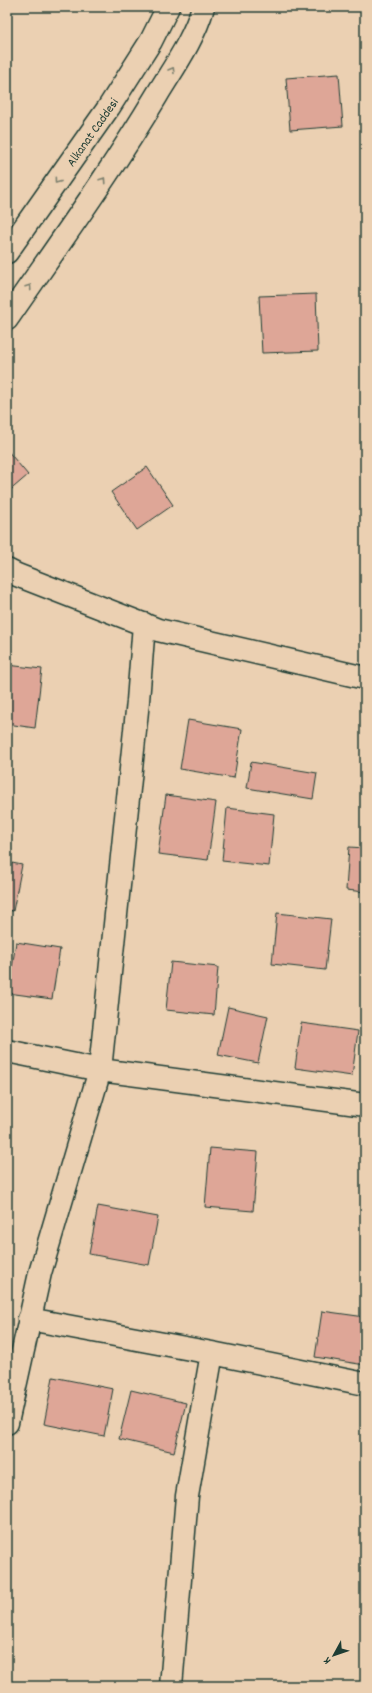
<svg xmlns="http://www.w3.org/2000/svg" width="372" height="1693" font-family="Dekko,sans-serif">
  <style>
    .building { fill: #dea697; stroke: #1f3d34 }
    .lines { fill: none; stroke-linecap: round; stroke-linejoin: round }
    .minor-casing { stroke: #1f3d34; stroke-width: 25 }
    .tertiary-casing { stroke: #1f3d34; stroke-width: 25 }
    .minor { stroke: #ebd0b2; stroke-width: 22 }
    .tertiary { stroke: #ebd0b2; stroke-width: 22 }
    .oneway { stroke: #7b7f6d }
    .labels { text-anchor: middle; stroke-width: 4; stroke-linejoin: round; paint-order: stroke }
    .street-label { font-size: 13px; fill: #1f3d34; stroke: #ebd0b2 }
  </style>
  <rect width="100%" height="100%" fill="#ebd0b2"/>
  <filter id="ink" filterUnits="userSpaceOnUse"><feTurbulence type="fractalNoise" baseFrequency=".025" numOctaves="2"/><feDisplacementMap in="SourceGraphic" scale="8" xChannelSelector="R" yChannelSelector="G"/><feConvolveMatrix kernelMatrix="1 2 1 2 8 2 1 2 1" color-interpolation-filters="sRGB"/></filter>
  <g filter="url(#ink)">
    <path class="building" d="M339,74L343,126L290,130L286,78Z
      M316,294L318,351L262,353L259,296Z
      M7,450L28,475L7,493Z
      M147,467L173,505L137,530L111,492Z
      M7,665L42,669L35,728L7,724Z
      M188,720L242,729L234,778L180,769Z
      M251,762L317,773L313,799L247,788Z
      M166,795L216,802L208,860L158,854Z
      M227,808L274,814L269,866L222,861Z
      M349,847L365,848V892L346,890Z
      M7,862L22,865L13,911L7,910Z
      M277,913L331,919L325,970L272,964Z
      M16,942L60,949L52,999L8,993Z
      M171,962L218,967L214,1015L166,1010Z
      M228,1007L268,1016L258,1063L218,1055Z
      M301,1023L358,1031L352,1076L295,1068Z
      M210,1148L258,1152L253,1211L205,1207Z
      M98,1206L158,1217L149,1265L89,1254Z
      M322,1311L365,1317V1365L315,1357Z
      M53,1377L113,1389L104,1436L44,1424Z
      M131,1390L186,1403L174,1452L119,1439Z"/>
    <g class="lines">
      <defs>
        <path id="minor" d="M7,570L17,575L158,630L365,678
          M7,1051L100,1070L365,1105
          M29,1319L212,1353L365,1384
          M7,1423L40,1273L100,1070L138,701L144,624
          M171,1686L187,1496L212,1353"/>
        <g id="tertiary">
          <path id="s1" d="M7,252L109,107L151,41L168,7"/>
          <path d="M7,319C58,245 111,172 157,95C174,67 194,39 203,7"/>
        </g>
      </defs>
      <use href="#minor" class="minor-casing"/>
      <use href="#tertiary" class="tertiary-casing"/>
      <use href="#minor" class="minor"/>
      <use href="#tertiary" class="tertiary"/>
    </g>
    <defs><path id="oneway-chevron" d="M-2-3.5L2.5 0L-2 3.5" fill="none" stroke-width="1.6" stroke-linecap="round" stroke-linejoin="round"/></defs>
    <g class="oneway">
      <use href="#oneway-chevron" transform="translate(172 70) rotate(-59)"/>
      <use href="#oneway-chevron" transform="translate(103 180) rotate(-56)"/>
      <use href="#oneway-chevron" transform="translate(57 181) rotate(126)"/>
      <use href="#oneway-chevron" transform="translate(29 287) rotate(-56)"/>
    </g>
  </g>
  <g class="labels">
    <g class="street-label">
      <text dy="5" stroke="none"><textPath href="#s1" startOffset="147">Alkanat Caddesi</textPath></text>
    </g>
  </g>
  <rect width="372" height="1693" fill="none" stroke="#ebd0b2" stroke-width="24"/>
  <rect x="12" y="12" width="348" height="1669" fill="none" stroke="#1f3d34" stroke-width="1.5" filter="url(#ink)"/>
  <g transform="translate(334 1655) rotate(230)" stroke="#ebd0b2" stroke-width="3" paint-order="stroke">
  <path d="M0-3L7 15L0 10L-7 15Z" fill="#1f3d34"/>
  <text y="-6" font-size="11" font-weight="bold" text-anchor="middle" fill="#1f3d34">K</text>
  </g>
</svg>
